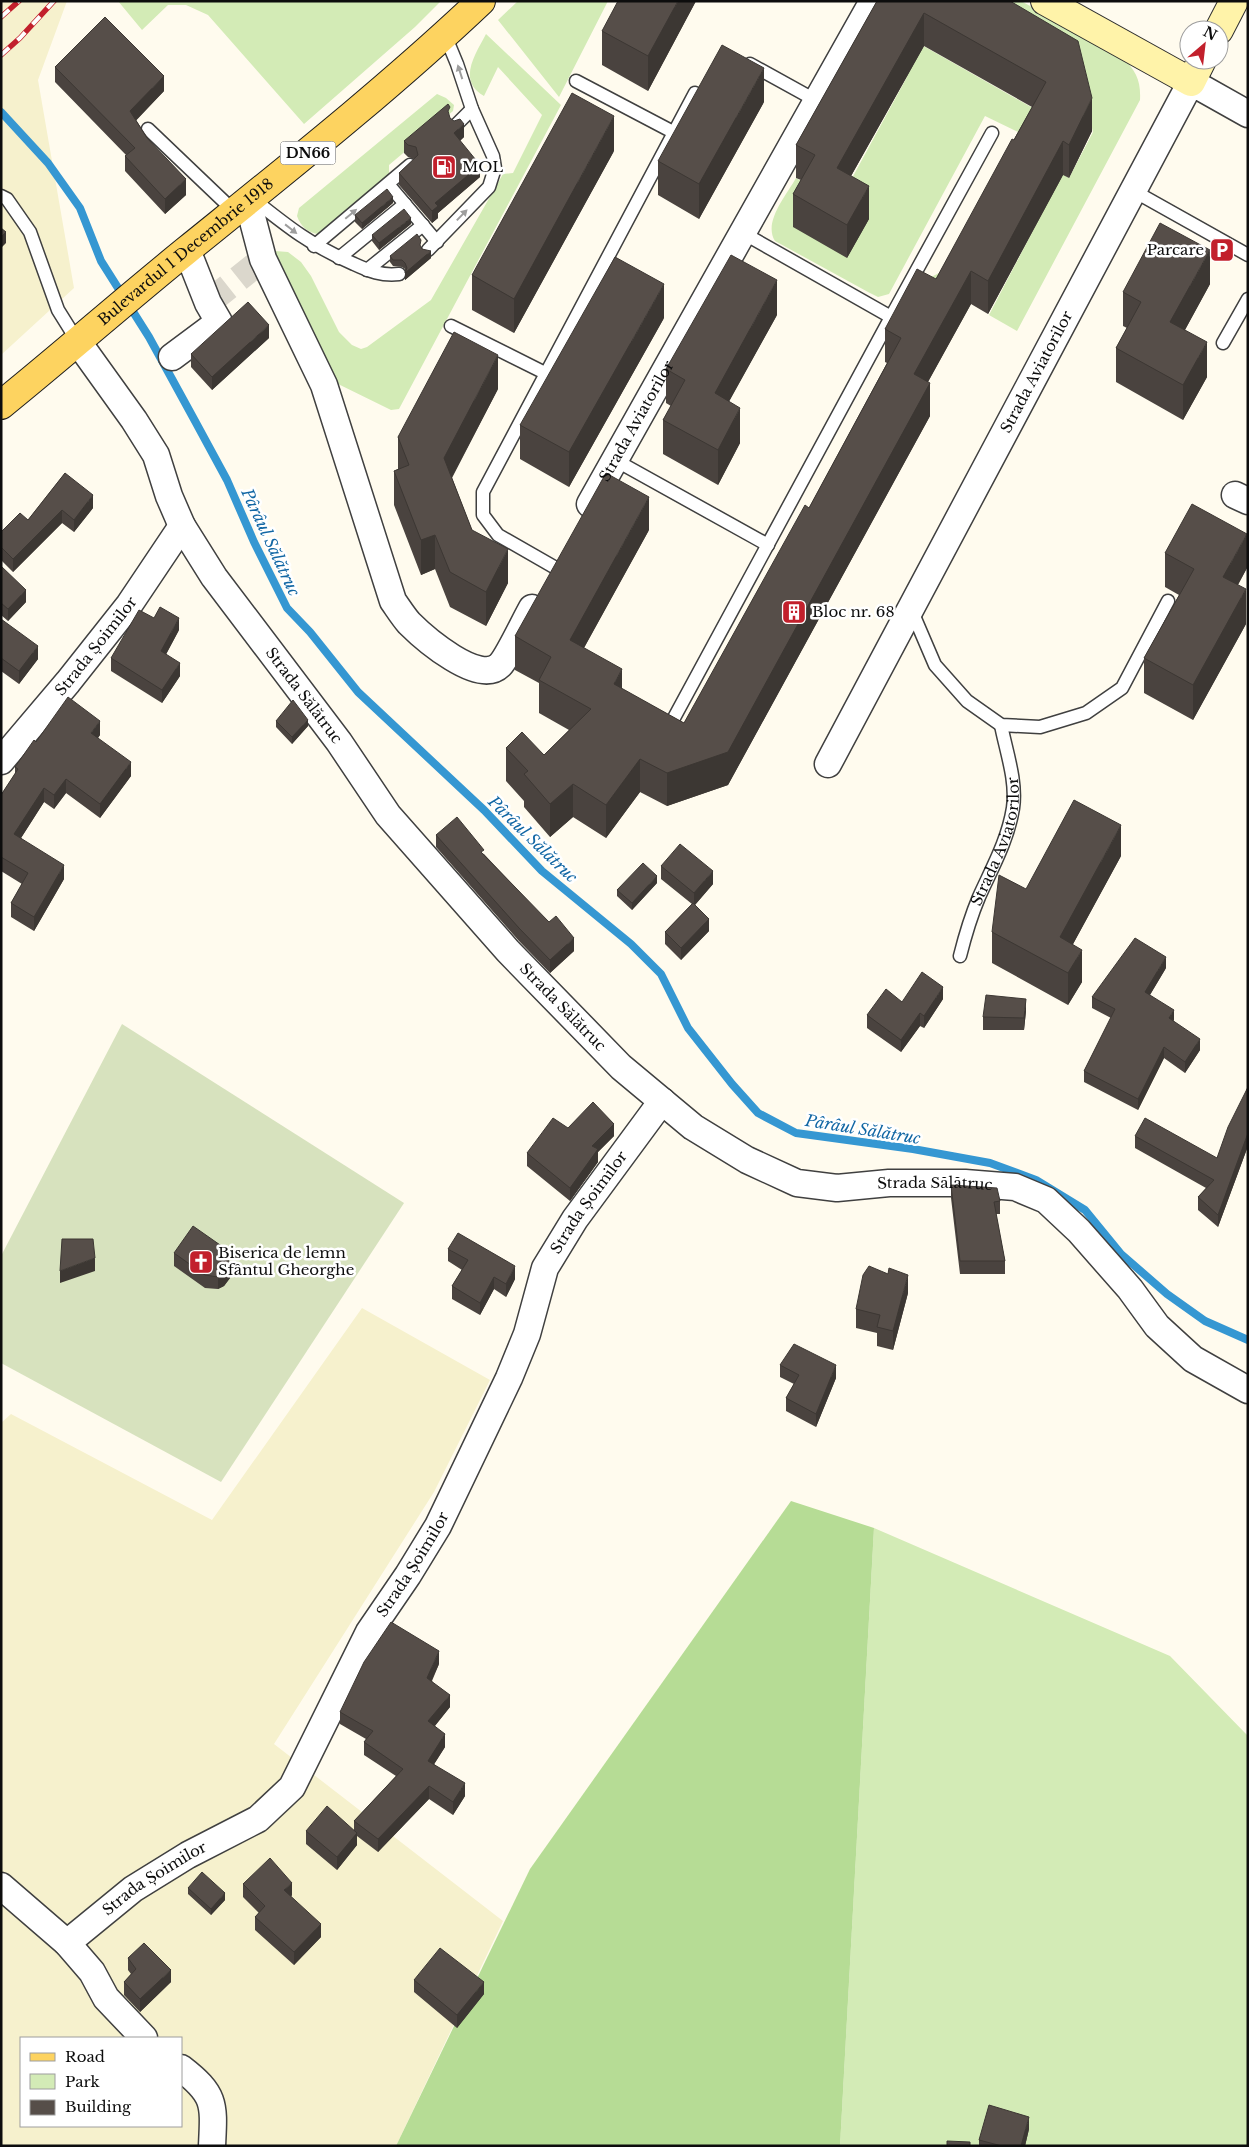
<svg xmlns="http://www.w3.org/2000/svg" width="1249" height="2147" font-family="'Libre Baskerville',serif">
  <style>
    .farmland { fill: #f6f1cd; fill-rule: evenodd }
    .green { fill: #d3ebb6 }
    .forest { fill: #b6dc95 }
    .cemetery { fill: #d7e2be }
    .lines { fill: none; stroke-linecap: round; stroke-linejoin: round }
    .stream { stroke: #3597d2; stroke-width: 8 }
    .street-tunnel { stroke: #dbd7cc; stroke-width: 26; stroke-dasharray: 26 13; stroke-linecap: butt }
    .lane-casing { stroke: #404040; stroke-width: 15 }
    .street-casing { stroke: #404040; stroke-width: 29 }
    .secondary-casing { stroke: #2f2f2f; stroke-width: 30 }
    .primary-casing { stroke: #1e1e1e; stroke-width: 30 }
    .lane { stroke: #fff; stroke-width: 12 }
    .street { stroke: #fff; stroke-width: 26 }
    .secondary { stroke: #fff3a9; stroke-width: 28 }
    .primary { stroke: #fdd360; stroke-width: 28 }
    .rail-casing { stroke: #c2202c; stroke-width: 5.5 }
    .rail { stroke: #fff; stroke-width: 4; stroke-dasharray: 11; stroke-linecap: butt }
    .wall { fill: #4a433f }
    .shaded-wall { fill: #3c3733 }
    .building { fill: #564e49; stroke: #3c3733 }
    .oneway { fill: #9e9e9e }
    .labels { text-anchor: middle; stroke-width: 5; stroke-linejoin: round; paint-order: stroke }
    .shield { fill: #fff; stroke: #565656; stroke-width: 1 }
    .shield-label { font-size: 14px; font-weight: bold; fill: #0d0d0d }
    .poi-label { font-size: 15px; fill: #0d0d0d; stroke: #fff; text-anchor: start }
    .street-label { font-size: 15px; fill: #0d0d0d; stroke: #fff }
    .water-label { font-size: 16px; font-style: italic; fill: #1267a4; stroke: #fff }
  </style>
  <rect width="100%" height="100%" fill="#fffbee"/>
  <path class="farmland" d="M1,1H67L38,80L74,288L1,355Z
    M362,1308L490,1380L434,1492L274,1744L503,1921L396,2146H1V1423L11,1414L212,1520ZM21,2038H181V2126H21Z"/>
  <path class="green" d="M118,1H441L415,27L304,124L208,15L186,5H168L142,30Z
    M518,1H608L559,97L498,20Z
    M953,1H1021L1123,57C1136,72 1141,80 1140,100L1017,331L989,315L1052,194L947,292L923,281L945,270L1020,133L985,116L889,294L878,297L868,292L775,241C763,222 786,196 796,178L839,202L907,77L883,23L1045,115L1024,153L1069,178L1093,132L1078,73Z
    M486,34L561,105L399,409L391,410L334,382L272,254L275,251L288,252L301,262L311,276L339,332L352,345L361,349L367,347L431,300L503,174L513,173L542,115L498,67L484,96C457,81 475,55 486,34Z
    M437,94L446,98L454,105L453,111L389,165V175L319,234C308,233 301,227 297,216L299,208Z
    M874,1528L1170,1656L1248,1736V2146H840Z"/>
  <path class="forest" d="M791,1501L874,1528L840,2146H396L530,1869Z"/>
  <path class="cemetery" d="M122,1024L404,1203L221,1482L1,1363V1256Z"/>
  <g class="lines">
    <path class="stream" d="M1,112L48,163L80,208L101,261L149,337L195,421L227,480L254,542L287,608L310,632L358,692L484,810L542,871L631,944L661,974L688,1028L732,1084L758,1113L796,1133L913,1149L990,1163L1036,1180L1085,1210L1121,1254L1167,1294L1205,1321L1248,1340"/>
    <path class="street-tunnel" d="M208,303L263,259"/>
    <defs>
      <g id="lane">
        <path d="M750,64L817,101"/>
        <path d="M576,81L673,132"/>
        <path d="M456,125L472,109"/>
        <path d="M148,129L235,212"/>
        <path d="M388,184L437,242"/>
        <path d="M1132,190L1248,255"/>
        <path d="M1,196L7,199L30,232L58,310L78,342"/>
        <path d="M253,199C288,227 312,246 354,264C369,271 382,276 399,274"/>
        <path d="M743,233L891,317L992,133"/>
        <path d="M314,246L410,165"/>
        <path d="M428,250L489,187L495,168L493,156L472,109L457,64L445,35"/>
        <path d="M339,258L405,204"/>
        <path d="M367,270L423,225"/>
        <path d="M451,326L545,373"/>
        <path d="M1223,343L1248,299"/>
        <path d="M615,460L768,545"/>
        <path d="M554,567L498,535L483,515V492L695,93"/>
        <path d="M911,609L935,665L967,701L1001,725L1040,727L1086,713L1122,688L1168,601"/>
        <path d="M668,729L891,317"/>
        <path id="s1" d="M960,956C965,936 971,916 979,897C992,868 1008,840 1013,808C1017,781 1006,751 1001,725"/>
      </g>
      <g id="street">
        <path d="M248,202L263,259L324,385L393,601C398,608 403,616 409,623C424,638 479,686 500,665C508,657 525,620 532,608"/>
        <path id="s2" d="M78,342L134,420L156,455L169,496L182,526L214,577L339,742L388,815L508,951L621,1067L693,1127L747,1160L797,1183L837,1188L889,1183H965L1015,1187L1046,1200L1079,1231L1130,1289L1157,1326L1193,1359L1248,1390"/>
        <path d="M172,357L219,322L208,303L187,250"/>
        <path d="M1235,495L1248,501"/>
        <path id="s3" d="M590,504L873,1"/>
        <path id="s4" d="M1,761L68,682L129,605L182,526"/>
        <path id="s5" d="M828,764L1191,82L1248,114"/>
        <path d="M1,1886L67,1943L92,1972L106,1998L144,2038"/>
        <path id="s6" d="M67,1943L133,1889L188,1855L258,1819L292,1787L369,1632L408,1575L438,1526L509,1378L527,1334L545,1268L575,1219L662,1101"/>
        <path d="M181,2068C216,2095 214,2104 212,2146"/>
      </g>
      <path id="secondary" d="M1045,1L1191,82L1202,60
        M1219,30L1234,1"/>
      <g id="primary">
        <path id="s7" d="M1,405C64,354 124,301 187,250C287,169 388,89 481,1"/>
      </g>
    </defs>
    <use href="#lane" class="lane-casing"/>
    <use href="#street" class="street-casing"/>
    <use href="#secondary" class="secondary-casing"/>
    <use href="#primary" class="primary-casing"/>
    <use href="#lane" class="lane"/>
    <use href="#street" class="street"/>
    <use href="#secondary" class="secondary"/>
    <use href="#primary" class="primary"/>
    <defs>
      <path id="rail" d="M1,17L19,1
        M1,55L20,38L54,1"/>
    </defs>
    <use href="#rail" class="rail-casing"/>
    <use href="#rail" class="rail"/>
  </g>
  <path class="wall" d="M696,1L648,91L602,65V31Z
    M877,1H1010L1092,131L1069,178L1063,175L988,314L971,304L928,382L930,416L728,785L667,806L640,792L606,838L573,817L550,837L524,807V801L506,781V748L544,755L569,730L539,713V683L515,670V636L649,530L584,648L622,689L684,723L809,508L887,363L885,362V329L936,279L1032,107L924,46L851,176L869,219L847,258L793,227V194L801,180L796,178V145Z
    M55,67L164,91L136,120L186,195L165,214L125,171V156L126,155L55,82Z
    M764,102L699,219L658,195V161Z
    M450,118L464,137L460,141L480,177L438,213V218L432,223L399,185V173L414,159L408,157L404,153V141Z
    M614,151L514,333L472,310V275Z
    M393,203L362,229L355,222V215Z
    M411,224L379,250L372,241V235Z
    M421,247L431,258L405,280V269L402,267L393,266L390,262V256Z
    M1210,284L1185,330L1207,377L1183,420L1116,382V348L1127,328L1123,326V292Z
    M777,315L729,401L740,443L718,485L663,454V420L671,406L666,403V369Z
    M664,318L569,487L520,459V425Z
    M269,338L212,390L191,367V354Z
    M498,389L452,478L472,530L508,583L486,626L450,607L435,569L421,575L394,505V471L398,469V437Z
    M65,473L93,508L74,532L62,523L13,572L1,560V532L28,520Z
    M1165,553L1247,568L1238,585L1246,624L1193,720L1144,693V658L1179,595L1165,587Z
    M1,566L26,602L8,621L1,615Z
    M1,619L38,659L19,684L1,671Z
    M179,630L166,654L180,676L162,703L111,671V658Z
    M276,721L308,726L292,744L276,727Z
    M100,735L98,738L131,776L100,818L66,793L54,809L44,802L21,838L64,879L34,931L11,917V903L22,884L1,871V795L15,774V767L36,742Z
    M436,835L484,854L574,951L550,973L519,941L436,847Z
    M1121,856L1073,944L1082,982L1068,1005L992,963V932L1026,889Z
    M661,866L713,884L695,905L709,931L681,960L665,944V932L692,904L661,879Z
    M657,883L632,910L617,896V890Z
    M1166,968L1150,995L1200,1050L1185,1073L1164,1058L1138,1110L1084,1082V1071L1111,1018L1092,1008V997Z
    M943,999L924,1028L920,1026L901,1052L867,1028V1015L902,1002Z
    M1026,1011L1024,1030H983V1017Z
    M1248,1087V1146L1218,1227L1198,1210V1197L1206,1188L1135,1148V1136L1217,1158Z
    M568,1128L614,1136L598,1152V1162L570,1201L527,1166V1153Z
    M951,1185L1000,1201V1214H996L1005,1261V1274H960L951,1198Z
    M448,1249L515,1279L506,1297L494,1289L480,1315L452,1299V1286L462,1270L448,1261Z
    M174,1253L230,1278L224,1286L218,1289L205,1288L174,1266Z
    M908,1293L893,1350L877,1346V1333L856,1328V1309Z
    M780,1365L836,1378L816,1427L786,1411V1398L794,1384L780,1377Z
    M439,1664L432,1681L450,1707L435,1726L445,1747L434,1764L465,1796L453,1815L429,1799L378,1852L357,1836V1845L337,1870L306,1844V1831L354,1830V1821L396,1776L364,1755V1742L366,1739L340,1724V1712Z
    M243,1884L292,1895L291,1897L321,1937L294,1965L255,1930V1917L259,1913L243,1897Z
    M188,1888L225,1900L211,1915L188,1894Z
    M128,1958L171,1982L140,2012L124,1995V1982L131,1974L128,1970Z
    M414,1980L484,1994L457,2028L414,1992Z
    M1029,2129L1025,2146H979V2140Z"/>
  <path class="shaded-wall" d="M678,1H696L648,91V56Z
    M924,13V46L837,201V168Z
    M764,68V102L699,219V184Z
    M164,76V91L130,127V111Z
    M1092,98V131L1069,178V145Z
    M614,116V151L514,333V299Z
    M464,124V137L454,146V133Z
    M1063,141V175L988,314V281Z
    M480,165V177L438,213V218L432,223V211L435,203Z
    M186,179V195L165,214V199Z
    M869,186V219L847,258V225Z
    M393,197V203L362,229V223Z
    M411,218V224L379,250V243Z
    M6,232V243L1,248V237Z
    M1210,250V284L1170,357V322Z
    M431,251V258L405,280V273Z
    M971,271V304L914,407V374Z
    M777,280V315L715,427V393Z
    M664,284V318L569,487V452Z
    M269,325V338L212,390V377Z
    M1207,342V377L1183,420V385Z
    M498,355V389L444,492V458Z
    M930,383V416L728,785L667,806V773Z
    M740,408V443L718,485V450Z
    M93,495V508L74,532V520Z
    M649,497V530L570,673V640Z
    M62,510V523L13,572V559Z
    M1247,534V568L1223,611V577Z
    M435,535V569L421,575V540Z
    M508,549V583L486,626V592Z
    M1246,589V624L1193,720V685Z
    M26,590V602L8,621V609Z
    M179,618V630L161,664V651Z
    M38,646V659L19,684V671Z
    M180,663V676L162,703V690Z
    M622,669V702L614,684Z
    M308,720V726L292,744V737Z
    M100,721V735L91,747V733Z
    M640,759V792L606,838V805Z
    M131,762V776L100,818V804Z
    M66,779V793L54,809V795Z
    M573,784V817L550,837V804Z
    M44,788V802L14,849V834Z
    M1121,825V856L1060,968V937Z
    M64,865V879L34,931V917Z
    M713,871V884L694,906V893Z
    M657,876V883L632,910V903Z
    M709,919V931L681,960V948Z
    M574,938V951L550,973V960Z
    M1082,950V982L1068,1005V973Z
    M1166,957V968L1145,1003V992Z
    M943,987V999L924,1028V1016Z
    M1026,999V1011L1024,1030V1018Z
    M1174,1010V1021L1169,1018Z
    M920,1013V1026L901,1052V1040Z
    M1200,1039V1050L1185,1073V1062Z
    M1164,1047V1058L1138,1110V1099Z
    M614,1124V1136L598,1152V1162L570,1201V1188L592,1146Z
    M1248,1133V1146L1218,1227V1215Z
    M95,1258V1271L60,1283V1271Z
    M230,1265V1278L224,1286L218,1289V1277Z
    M515,1266V1279L506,1297V1284Z
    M908,1275V1293L893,1350V1331Z
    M494,1277V1289L480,1315V1303Z
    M836,1365V1378L816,1427V1414Z
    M439,1651V1664L427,1690V1678Z
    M450,1695V1707L428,1734V1721Z
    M445,1734V1747L428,1774V1761Z
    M465,1783V1796L453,1815V1802Z
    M429,1786V1799L378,1852V1839Z
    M357,1833V1845L337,1870V1857Z
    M292,1883V1895L284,1903V1890Z
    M225,1893V1900L211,1915V1909Z
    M321,1924V1937L294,1965V1952Z
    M171,1970V1982L140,2012V1999Z
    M484,1982V1994L457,2028V2015Z
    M1029,2117V2129L1025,2146H1021Z"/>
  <path class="building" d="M618,1H678L648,56L602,31Z
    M877,1H1010L1078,41L1092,98L1069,145L1063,141L988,281L971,271L914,374L930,383L728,752L667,773L640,759L606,805L573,784L550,804L524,774L528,771L506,748L522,732L544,755L591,709L539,680L551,657L515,636L606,473L649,497L570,640L622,669L614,684L684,723L805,505L809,508L901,338L885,329L917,269L936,279L1012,139L1014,140L1046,82L924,13L837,168L869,186L847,225L793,194L815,155L796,145Z
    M105,17L164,76L130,111L147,138L186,179L165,199L125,156L135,148L55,67Z
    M722,45L764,68L699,184L658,161Z
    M572,93L614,116L514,299L472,275Z
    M448,104L450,107L448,111L450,118L454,121L460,119L464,124L454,133L480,165L435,203L438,206L432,211L399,173L418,155L416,147L408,145L404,141Z
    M387,189L393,197L362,223L355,215Z
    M404,209L411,218L379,243L372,235Z
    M1160,223L1210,250L1170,322L1207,342L1183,385L1116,348L1141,302L1123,292Z
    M1,228L6,232L1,237Z
    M417,234L421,240L420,245L422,249L431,251L405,273L407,268L405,263L402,260H393L390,256Z
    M731,255L777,280L715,393L740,408L718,450L663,420L685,380L666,369Z
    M615,257L664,284L569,452L520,425Z
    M248,302L269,325L212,377L191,354Z
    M454,332L498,355L444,458L472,530L508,549L486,592L450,572L435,535L421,540L394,471L409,465L398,437Z
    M65,473L93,495L74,520L62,510L13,559L1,547V532L20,513L28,520Z
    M1192,504L1247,534L1223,577L1246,589L1193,685L1144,658L1194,569L1165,553Z
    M1,566L26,590L8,609L1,603Z
    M160,607L179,618L161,651L180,663L162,690L111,658L139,610L154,618Z
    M1,619L38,646L19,671L1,658Z
    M68,697L100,721L91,733L131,762L100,804L66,779L54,795L44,788L14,834L64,865L34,917L11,903L28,873L1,857V795L18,769L15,767L34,740L36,742Z
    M293,700L308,720L292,737L276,721Z
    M1074,800L1121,825L1060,937L1082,950L1068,973L992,932L999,875L1026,889Z
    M457,817L484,850L481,852L549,922L556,916L574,938L550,960L519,928L436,835Z
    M680,844L713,871L694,893L661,866Z
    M643,863L657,876L632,903L617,890Z
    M693,903L709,919L681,948L665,932Z
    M1135,938L1166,957L1145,992L1174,1010L1169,1018L1200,1039L1185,1062L1164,1047L1138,1099L1084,1071L1115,1009L1092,997Z
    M922,972L943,987L924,1016L920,1013L901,1040L867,1015L886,989L902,1002Z
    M986,995L1026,999L1024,1018L983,1017Z
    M1248,1087V1133L1218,1215L1198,1197L1214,1180L1135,1136L1145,1118L1217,1158L1228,1127Z
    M593,1102L614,1124L592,1146L598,1149L570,1188L527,1153L553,1118L568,1128Z
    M951,1185L997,1188L1000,1201L994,1202L1005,1261H960Z
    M193,1226L223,1247L227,1253L230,1265L224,1274L218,1277L205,1275L174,1253Z
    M458,1233L515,1266L506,1284L494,1277L480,1303L452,1286L468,1260L448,1249Z
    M62,1239H93L95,1258L60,1271Z
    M869,1266L888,1274L889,1268L908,1275L893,1331L877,1327L880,1315L856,1309L863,1275Z
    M794,1344L836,1365L816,1414L786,1398L799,1375L780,1365Z
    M391,1622L439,1651L427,1678L450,1695L428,1721L445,1734L428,1761L465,1783L453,1802L429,1786L378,1839L354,1821L403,1769L364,1742L373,1731L340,1712L364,1662Z
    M327,1806L357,1833L337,1857L306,1831Z
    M270,1858L292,1883L284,1890L321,1924L294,1952L255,1917L265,1906L243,1884Z
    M202,1872L225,1893L211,1909L188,1888Z
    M144,1943L171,1970L140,1999L124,1982L136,1969L128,1958Z
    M440,1948L484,1982L457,2015L414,1980Z
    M989,2105L1029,2117L1021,2146H1002L979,2140Z
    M947,2141L970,2142V2146H947Z"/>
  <defs><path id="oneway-solid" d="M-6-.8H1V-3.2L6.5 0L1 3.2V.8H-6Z" transform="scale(1.25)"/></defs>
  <g class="oneway">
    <use href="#oneway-solid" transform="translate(460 72) rotate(-108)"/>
    <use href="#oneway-solid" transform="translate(351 214) rotate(-40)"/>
    <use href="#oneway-solid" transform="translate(462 215) rotate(-46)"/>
    <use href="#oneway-solid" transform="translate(291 229) rotate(38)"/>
  </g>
  <defs>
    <symbol id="fuel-square" viewBox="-11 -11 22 22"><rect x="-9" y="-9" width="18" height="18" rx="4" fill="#c2202c" stroke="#fff"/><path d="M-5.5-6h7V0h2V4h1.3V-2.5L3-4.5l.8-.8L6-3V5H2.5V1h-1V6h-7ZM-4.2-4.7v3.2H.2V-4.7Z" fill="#fff"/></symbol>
    <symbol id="parking-square" viewBox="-11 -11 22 22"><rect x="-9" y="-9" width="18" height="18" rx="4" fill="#c2202c" stroke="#fff"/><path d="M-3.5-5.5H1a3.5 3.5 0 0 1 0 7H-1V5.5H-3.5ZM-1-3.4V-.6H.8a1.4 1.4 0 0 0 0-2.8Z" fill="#fff"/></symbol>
    <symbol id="building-square" viewBox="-11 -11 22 22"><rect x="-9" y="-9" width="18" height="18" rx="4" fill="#c2202c" stroke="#fff"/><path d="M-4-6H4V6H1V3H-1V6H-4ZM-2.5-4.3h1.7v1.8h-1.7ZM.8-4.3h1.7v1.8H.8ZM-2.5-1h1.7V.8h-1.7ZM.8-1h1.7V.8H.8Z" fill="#fff"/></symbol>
    <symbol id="church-square" viewBox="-11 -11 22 22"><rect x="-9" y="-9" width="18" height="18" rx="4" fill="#c2202c" stroke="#fff"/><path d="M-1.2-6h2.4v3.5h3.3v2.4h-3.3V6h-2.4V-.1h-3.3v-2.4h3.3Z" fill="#fff"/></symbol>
  </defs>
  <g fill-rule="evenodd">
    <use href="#fuel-square" x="430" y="153" width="28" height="28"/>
    <use href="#parking-square" x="1208" y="236" width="28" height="28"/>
    <use href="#building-square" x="780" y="598" width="28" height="28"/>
    <use href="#church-square" x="187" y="1248" width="28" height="28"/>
  </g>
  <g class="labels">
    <rect class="shield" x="280.5" y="141.5" width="55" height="23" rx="4"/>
    <g class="shield-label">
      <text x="308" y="158">DN66</text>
    </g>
    <g class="poi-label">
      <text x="462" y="172">MOL</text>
      <text x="1204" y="255" text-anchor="end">Parcare</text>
      <text x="812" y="617">Bloc nr. 68</text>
      <text x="218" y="1258">Biserica de lemn<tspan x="218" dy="17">Sfântul Gheorghe</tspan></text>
    </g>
    <g class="street-label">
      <text dy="5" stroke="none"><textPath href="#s7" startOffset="240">Bulevardul 1 Decembrie 1918</textPath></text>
      <text dy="5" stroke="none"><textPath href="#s5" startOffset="444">Strada Aviatorilor</textPath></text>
      <text dy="5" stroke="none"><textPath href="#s3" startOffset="95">Strada Aviatorilor</textPath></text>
      <text dy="5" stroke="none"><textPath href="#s4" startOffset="149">Strada Șoimilor</textPath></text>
      <text dy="5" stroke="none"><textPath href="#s2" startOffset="422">Strada Sălătruc</textPath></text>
      <text dy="5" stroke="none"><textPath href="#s1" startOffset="121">Strada Aviatorilor</textPath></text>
      <text dy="5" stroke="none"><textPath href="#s2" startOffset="828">Strada Sălătruc</textPath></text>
      <text dy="5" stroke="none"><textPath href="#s2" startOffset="1262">Strada Sălătruc</textPath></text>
      <text dy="5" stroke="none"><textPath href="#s6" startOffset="934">Strada Șoimilor</textPath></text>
      <text dy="5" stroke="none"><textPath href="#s6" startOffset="529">Strada Șoimilor</textPath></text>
      <text dy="5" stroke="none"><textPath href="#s6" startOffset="109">Strada Șoimilor</textPath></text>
    </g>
    <g class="water-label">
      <text transform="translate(271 542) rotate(65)" y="6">Pârâul Sălătruc</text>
      <text transform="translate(533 839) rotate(44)" y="6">Pârâul Sălătruc</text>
      <text transform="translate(863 1129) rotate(9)" y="6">Pârâul Sălătruc</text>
    </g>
  </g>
  <rect width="1249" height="2147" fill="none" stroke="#0d0d0d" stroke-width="5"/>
  <rect x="20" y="2037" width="162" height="90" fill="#ffffff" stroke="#9e9e9e"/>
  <rect x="30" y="2053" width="25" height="8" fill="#fdd360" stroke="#9e9e9e"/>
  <text x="65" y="2062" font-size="15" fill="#0d0d0d">Road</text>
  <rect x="30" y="2074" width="25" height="15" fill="#d3ebb6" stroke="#9e9e9e"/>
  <text x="65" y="2087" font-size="15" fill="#0d0d0d">Park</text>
  <rect x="30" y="2100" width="25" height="15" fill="#564e49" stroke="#9e9e9e"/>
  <text x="65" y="2112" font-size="15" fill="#0d0d0d">Building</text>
  <g transform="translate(1204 45) rotate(28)"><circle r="24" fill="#ffffff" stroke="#9e9e9e"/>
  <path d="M0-4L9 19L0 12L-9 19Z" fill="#c2202c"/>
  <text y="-8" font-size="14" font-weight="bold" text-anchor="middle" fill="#0d0d0d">N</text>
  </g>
</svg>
